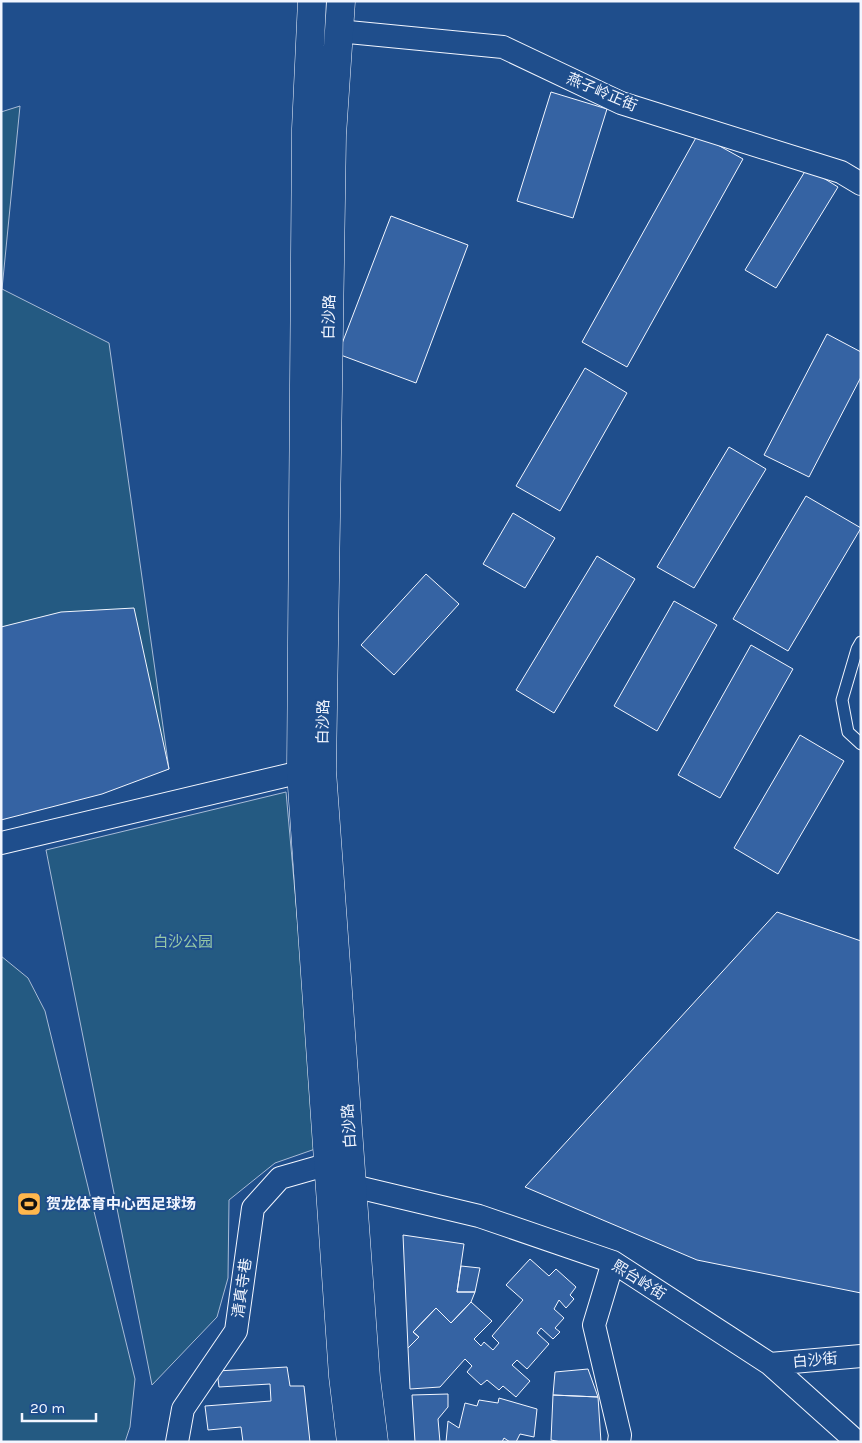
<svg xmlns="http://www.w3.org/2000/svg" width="862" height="1443" font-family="Karla,'Noto Sans SC',sans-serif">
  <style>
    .green { fill: #245a82; stroke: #a8bbd7 }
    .building { fill: #3563a3; stroke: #f2f6ff }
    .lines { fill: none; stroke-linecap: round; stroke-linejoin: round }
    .lane-casing { stroke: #f2f6ff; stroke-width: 13 }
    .street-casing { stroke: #f2f6ff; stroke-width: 24 }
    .secondary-casing { stroke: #f2f6ff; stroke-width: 29 }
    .lane { stroke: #1f4e8c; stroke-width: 11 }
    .street { stroke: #1f4e8c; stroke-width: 22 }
    .secondary { stroke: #1f4e8c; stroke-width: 28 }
    .labels { text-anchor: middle; stroke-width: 4; stroke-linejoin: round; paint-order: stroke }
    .street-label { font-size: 15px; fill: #f2f6ff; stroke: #1f4e8c }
    .park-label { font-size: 15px; fill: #97c8a6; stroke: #1f4e8c }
    .poi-label { font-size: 15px; font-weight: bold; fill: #f2f6ff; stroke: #1f4e8c; text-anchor: start }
  </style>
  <rect width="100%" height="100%" fill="#1f4e8c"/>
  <path class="green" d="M20,106L2,289L109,343L169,769L1,811V112Z
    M286,792L318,1148L275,1163L229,1200L228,1278L217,1317L152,1385L46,850Z
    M1,956L28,978L45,1011L135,1379L130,1427L125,1442H1Z"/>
  <path class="building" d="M551,92L607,109L573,218L517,201Z
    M698,134L743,159L627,367L582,342Z
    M807,168L838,187L776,288L745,270Z
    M391,216L468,245L416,383L338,354Z
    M827,334L861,352V377L809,477L764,455Z
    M585,368L627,393L560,511L516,486Z
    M729,447L766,469L694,588L657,567Z
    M806,496L861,528L788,651L733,619Z
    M513,513L555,538L525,588L483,564Z
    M597,556L635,579L554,713L516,690Z
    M426,574L459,604L394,675L361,645Z
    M674,601L717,625L657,731L614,706Z
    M134,608L169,769L102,794L1,820V627L61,612Z
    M751,645L793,669L720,798L678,775Z
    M800,735L844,761L778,874L734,848Z
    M777,912L861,941V1293L697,1260L525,1187Z
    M403,1235L464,1244L457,1292H475L471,1302L451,1323L436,1308L413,1332L419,1337L408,1348Z
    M530,1259L549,1276L556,1269L576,1287L570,1295L574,1299L566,1308L559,1300L554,1309L564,1318L555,1328L560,1332L553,1339L541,1328L537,1333L549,1344L527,1369L517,1360L512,1365L530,1381L516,1397L503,1386L499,1390L487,1380L481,1385L467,1372L472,1366L465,1359L440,1387L410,1389L408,1348L419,1337L413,1332L436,1308L451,1323L471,1302L492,1321L474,1339L481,1346L484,1342L493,1350L499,1343L492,1336L523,1300L506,1285Z
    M461,1266L480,1268L475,1292H457Z
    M287,1367L290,1386H304L310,1442H243L241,1427L208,1430L205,1406L271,1401L270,1384L219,1387L217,1371Z
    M588,1369L598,1397L553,1395L555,1372Z
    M448,1394V1407L438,1419L440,1442H415L412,1395Z
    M553,1395L598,1397L601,1442H561L551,1440Z
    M499,1398L537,1409L534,1437L520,1434L516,1442H510L504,1438L502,1442H446L448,1421L459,1428L465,1403L477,1406L479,1400L498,1403Z"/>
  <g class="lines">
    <defs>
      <path id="lane" d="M861,642L857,649L842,700L848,732L861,744"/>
      <path id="street" d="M338,31L503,47L621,103L841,172L861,184
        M1,843L301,772
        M353,1186L479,1216L613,1262L770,1364L857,1442
        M613,1262L594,1325L620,1435L619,1442
        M770,1364L861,1356
        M177,1442L183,1409L236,1331L253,1208L280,1178L329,1164"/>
      <path id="secondary" d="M312,1L306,129L301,772L343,1376L351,1442
        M341,1L332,135L322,771L366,1378L374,1442"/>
    </defs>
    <use href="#lane" class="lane-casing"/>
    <use href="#street" class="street-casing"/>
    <use href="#secondary" class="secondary-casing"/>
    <use href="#lane" class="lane"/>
    <use href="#street" class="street"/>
    <use href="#secondary" class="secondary"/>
  </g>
  <defs>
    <symbol id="stadium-square" viewBox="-11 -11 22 22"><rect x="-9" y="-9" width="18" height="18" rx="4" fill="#ffb74d" stroke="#1f4e8c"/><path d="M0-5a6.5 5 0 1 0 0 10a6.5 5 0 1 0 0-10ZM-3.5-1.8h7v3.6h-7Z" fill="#111"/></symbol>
  </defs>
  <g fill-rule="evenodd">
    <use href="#stadium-square" x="15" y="1190" width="28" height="28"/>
  </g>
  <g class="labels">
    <g class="street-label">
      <text transform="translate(602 92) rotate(23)" y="5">燕子岭正街</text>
      <text transform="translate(329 317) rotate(-89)" y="5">白沙路</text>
      <text transform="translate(323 722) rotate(-89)" y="5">白沙路</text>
      <text transform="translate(349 1126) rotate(-94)" y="5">白沙路</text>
      <text transform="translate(639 1280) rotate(32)" y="5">熙台岭街</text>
      <text transform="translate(242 1288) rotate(-82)" y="5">清真寺巷</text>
      <text transform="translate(815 1360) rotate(-5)" y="5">白沙街</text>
    </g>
    <g class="park-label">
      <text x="183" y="947">白沙公园</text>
    </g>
    <g class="poi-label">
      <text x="46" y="1209">贺龙体育中心西足球场</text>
    </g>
  </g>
  <rect width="862" height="1443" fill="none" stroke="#f2f6ff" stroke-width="5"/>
  <path d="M22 1413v8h74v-8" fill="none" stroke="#f2f6ff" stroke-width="2.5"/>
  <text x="30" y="1413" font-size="15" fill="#f2f6ff" stroke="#1f4e8c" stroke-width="4" paint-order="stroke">20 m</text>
</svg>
